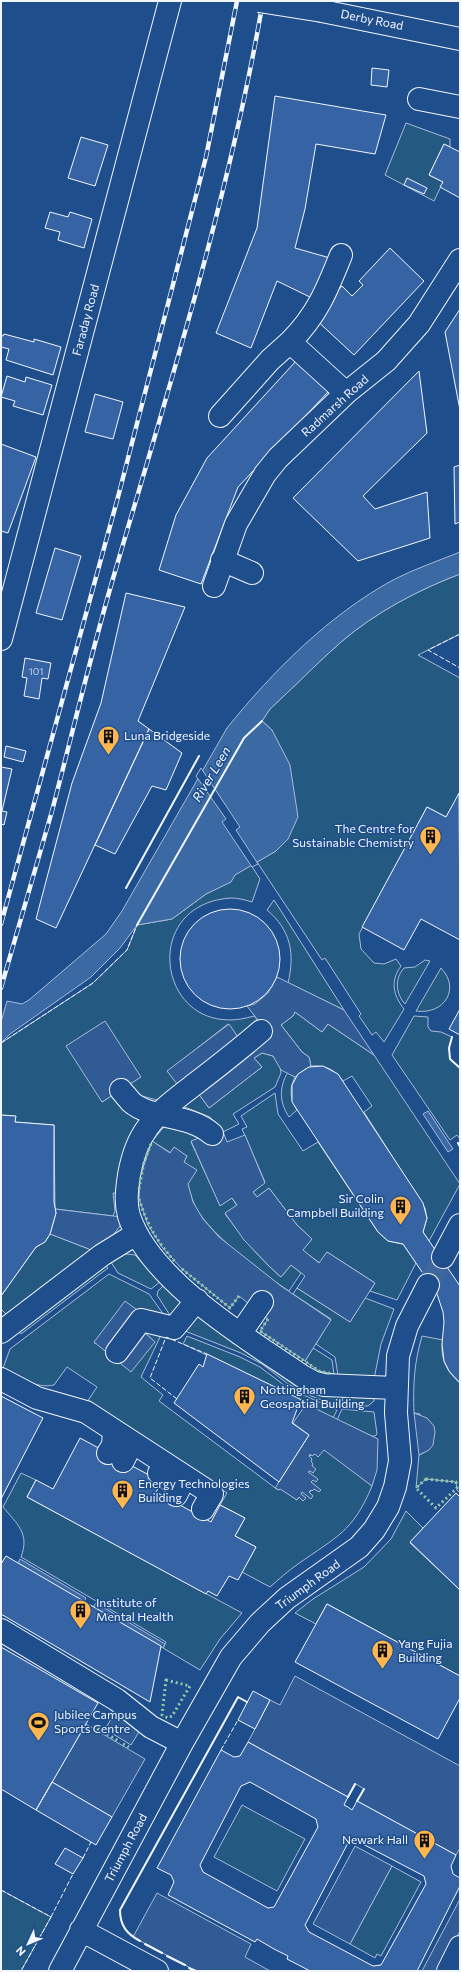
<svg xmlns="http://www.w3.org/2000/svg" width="461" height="1972" font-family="Commissioner,sans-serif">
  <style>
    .green { fill: #245a82; stroke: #a8bbd7 }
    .parking { fill: #305b95; stroke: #a8bbd7 }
    .water { fill: #3b69a3; stroke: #a8bbd7 }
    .pier { fill: #1f4e8c; stroke: #a8bbd7 }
    .building { fill: #3563a3; stroke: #f2f6ff; fill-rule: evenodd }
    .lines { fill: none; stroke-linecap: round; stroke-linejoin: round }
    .minor-tunnel { stroke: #3f679d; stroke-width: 22; stroke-dasharray: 22 11; stroke-linecap: butt }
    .minor-casing { stroke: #f2f6ff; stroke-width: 24 }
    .major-casing { stroke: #f2f6ff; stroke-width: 24 }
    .minor { stroke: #1f4e8c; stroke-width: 22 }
    .major { stroke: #1f4e8c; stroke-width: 22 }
    .rail-casing { stroke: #f2f6ff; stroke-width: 4.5 }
    .rail { stroke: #1f4e8c; stroke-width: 3; stroke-dasharray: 9; stroke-linecap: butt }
    .major-bridge-casing { stroke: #f2f6ff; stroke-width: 24; stroke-linecap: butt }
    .major-bridge { stroke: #1f4e8c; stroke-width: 22 }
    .hedge { stroke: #97c8a6; stroke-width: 3; stroke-dasharray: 2 3; stroke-linecap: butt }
    .fence { stroke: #f2f6ff; stroke-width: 1; stroke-dasharray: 5 2; stroke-linecap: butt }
    .wall { stroke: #f2f6ff; stroke-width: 2 }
    .labels { text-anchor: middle; stroke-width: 3; stroke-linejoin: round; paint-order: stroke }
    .number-label { font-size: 10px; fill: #c3d1e8 }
    .street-label { font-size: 12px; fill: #f2f6ff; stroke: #1f4e8c }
    .poi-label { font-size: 12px; fill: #f2f6ff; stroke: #1f4e8c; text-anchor: start }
    .water-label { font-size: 13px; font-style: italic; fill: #f2f6ff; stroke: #1f4e8c }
  </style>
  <rect width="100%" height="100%" fill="#1f4e8c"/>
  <path class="green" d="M406,123L450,139V147L444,144L429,175L443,182L434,201L385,175Z
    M460,574V634L418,655L460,678V794L446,817L427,807L359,934L361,949L374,963L384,964L396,959L401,966C390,981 393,995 404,1009L384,1042L376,1032L372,1035L359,1016L361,1014L325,958L322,960L257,862L276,851L288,839L272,730L262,721L270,709C294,687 317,663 341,642C376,612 418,590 460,574Z
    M251,865L260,879L252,902C246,900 238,898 231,898C135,904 159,1045 254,1016L261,1024L240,1040L228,1024L168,1071L179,1086L161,1101L142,1096L128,1085L140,1077L102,1102L114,1094L145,1117L120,1193H113L115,1211L113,1216L55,1209L54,1125L15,1122V1116L1,1115V1043L93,983L127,950L137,925L172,919L206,894L230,882L234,875Z
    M274,900L344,1010L288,983C295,954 291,930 267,910Z
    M425,960L430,961L405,1004C396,994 394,979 404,968L415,967Z
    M441,968C461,989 444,1015 416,1011Z
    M295,1012L322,1032L328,1024L374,1055L460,1184L429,1241L423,1232L427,1218L425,1208L364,1112L372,1106L352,1076L343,1081C334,1069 326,1065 311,1066L309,1057L302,1052L281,1025L293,1016Z
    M414,1016L428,1017V1027L431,1031L441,1032L452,1037L449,1048L450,1059L460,1068V1139L457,1135L450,1140L392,1055Z
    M262,1053L273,1056L280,1066L281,1073L275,1087L233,1114L239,1124L223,1132L210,1117L182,1106L198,1093L209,1108L262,1067L254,1058Z
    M288,1072L295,1077C289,1089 290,1100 297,1110L289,1117C279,1102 279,1087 288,1072Z
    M275,1093L278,1114L303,1151L318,1142L378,1232L388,1241L403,1244L416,1263L397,1300L370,1291L375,1283L327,1252L320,1263L302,1250L312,1239L297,1225L269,1188L257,1197L253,1192L265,1182L242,1129L247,1127L241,1116Z
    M172,1124L204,1136L191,1142L220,1205L232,1198L237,1206L225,1214C242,1236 259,1259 281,1277L291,1265L301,1273L289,1291C263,1274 202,1229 193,1201C188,1189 186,1175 184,1162L187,1156L171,1153L152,1141L164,1127Z
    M50,1234L89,1249L91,1251L9,1317L1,1309V1296L36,1247L45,1242Z
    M127,1254L135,1255L160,1282L151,1289L118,1273L109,1259L118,1255Z
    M104,1263L108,1268L21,1334L17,1329Z
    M109,1274L149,1294L169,1322L94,1343L155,1342L144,1332L147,1328L161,1335L141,1377L163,1395L159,1401L278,1490L280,1488L297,1500L299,1497L305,1498L300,1494L302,1492H309L314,1489L320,1490L311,1482L313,1480L308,1472L312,1466L309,1456L324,1449L372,1486C353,1532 336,1537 298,1564C288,1571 279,1579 270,1587L242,1572L256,1547L235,1536L245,1518L220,1505L227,1493L85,1405L97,1387L67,1367L54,1385C35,1389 20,1377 3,1368L10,1349Z
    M164,1285L179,1299L181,1305L173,1320L157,1295L158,1291Z
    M297,1288L350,1322L365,1298L394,1309L381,1344L374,1379L338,1375L335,1357L316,1344L331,1319L293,1294Z
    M197,1316L337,1395L338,1406L311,1396L288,1384L262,1364L241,1353L185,1331Z
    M187,1336L240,1357L260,1367L288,1388L337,1410L333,1418L306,1404V1402L183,1344Z
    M422,1336L443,1340C439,1356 447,1373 460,1383V1493L457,1490L456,1482L426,1479L416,1488L419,1455L425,1452L420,1414L414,1413C413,1384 414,1364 422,1336Z
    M313,1348L332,1360L334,1374L319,1371L305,1361Z
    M342,1396H374V1401L368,1406H343Z
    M342,1409L374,1412L377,1434L375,1436H371L337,1420Z
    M21,1473L36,1480L27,1497L242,1613L220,1639L200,1670L163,1648L166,1642L21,1557C30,1533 17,1524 3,1507Z
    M406,1511L423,1528L410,1543L460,1590V1676L327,1604L316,1624L295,1613L313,1599L364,1567L391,1539Z
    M242,1805L305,1839L277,1891L214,1857Z
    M392,1866L421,1882L381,1956L377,1954L375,1958L350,1944Z
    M1,1890L51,1917L21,1971H1Z"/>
  <path class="parking" d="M277,977L344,1010L374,1055L328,1024L322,1032L295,1012L293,1016L281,1025L302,1052L309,1057L311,1066L304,1070L295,1077L281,1070L273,1056L262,1053L254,1058L262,1067L209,1108L193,1086L184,1093L167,1071L229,1024L240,1040L260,1023L247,1006L255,1004L268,993Z
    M105,1021L141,1077L102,1102L66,1046Z
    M222,1129L227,1142L245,1135L265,1183L253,1192L257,1197L269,1188L297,1225L312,1239L303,1250L319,1263L327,1252L375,1283L350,1322L297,1288L305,1276L291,1265L281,1277L270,1267L244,1240L225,1213L237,1205L232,1198L220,1206L191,1141Z
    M152,1141L170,1153L174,1147L187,1156L184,1162L197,1170L188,1184L193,1202L203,1219L219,1237L281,1286L331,1320L305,1361L260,1331L268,1319L239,1296L230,1308L182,1269L162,1247L148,1225L139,1199L140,1177Z
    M55,1209L122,1217V1219L120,1226L111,1238L91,1251L89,1249L50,1234L56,1213Z
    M125,1301L137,1310L144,1332L155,1342L131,1372L94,1342Z
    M306,1404L378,1439L377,1470L372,1486L324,1450L318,1457L315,1454L312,1456L310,1454L309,1456L312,1459L311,1461L313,1464L312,1466L316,1469L313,1473L310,1471L308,1472L318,1479L316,1482L313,1480L311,1482L321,1490L319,1492L314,1489L312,1491L311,1490L309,1492L313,1496L311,1499L302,1492L301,1494L306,1498L303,1501L299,1497L297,1500L280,1489L279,1490L275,1488L309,1435L293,1423Z
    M414,1413L427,1418L434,1426L435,1432L433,1445L429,1450L419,1455Z
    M295,1676L460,1766V1848L456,1855L357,1801L364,1789L356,1784L348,1797L248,1742L270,1700L280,1705Z
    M116,1711L142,1727L131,1745L105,1729Z
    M86,1724L145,1759L112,1817L52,1782Z
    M355,1846L392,1866L350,1944L313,1924Z
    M157,1893L251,1944L245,1957L270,1971H196L133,1937Z
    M460,1899V1931L438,1971H422Z"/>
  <path class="water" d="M460,552V574C418,590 376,612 341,642C317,663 294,687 270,709L262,721L272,730L290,765L298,817L288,839L276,851L235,875L231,882L206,894L172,919L137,925L120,948L91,977L10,1034L1,1043V1022L7,1001L22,1004L29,1000L106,934L122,911L227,728C273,671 329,615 393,580C414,569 438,561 460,552Z
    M428,1111L453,1149L448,1152L423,1114Z
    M20,1559L86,1598L84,1602L18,1563Z
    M96,1603L165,1644L163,1648L93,1607Z"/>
  <path class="pier" d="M201,768L240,827L236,830L258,864L252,867L222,822L226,819L196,776Z"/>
  <path class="building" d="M372,68L389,70L387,87L371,85Z
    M275,96L386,115L375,154L316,144L305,209L295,248L330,258L314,299L277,281L251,348L216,333L257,228Z
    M81,137L108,145L95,186L68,178Z
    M444,144L460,152V198L440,187L443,182L429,175Z
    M407,178L427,188L424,194L404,185Z
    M50,212L68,217L70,212L92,219L84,248L58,240L60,232L45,228Z
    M390,248L424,281L354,355L313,317L342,286L352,296L363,285L359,281Z
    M460,309V410L445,332Z
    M4,334L34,342V339L61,347L53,375L6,360L9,349L1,347V336H3Z
    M297,360L328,392L238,487L201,584L159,570L176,515L207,458Z
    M419,371L427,433L363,496L375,509L427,492L430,538L358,561L293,498Z
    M7,376L25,382L26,377L52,385L43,415L13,406L15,401L1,397Z
    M95,394L123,402L113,439L85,432Z
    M1,444L36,457L8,533L1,531Z
    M460,465V522L455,524L454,467Z
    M55,548L81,556L62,620L36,613Z
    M126,593L185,607L138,721L149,729L56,928L36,919L72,783L101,703Z
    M25,658L51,663L48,679L42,678L39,699L24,696L27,678L22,677Z
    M149,729L182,753L166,790L152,786L115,854L95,845Z
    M6,746L26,751L23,762L4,757Z
    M1,767L12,769L2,811L7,812L4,825L1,824Z
    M459,793L460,940L421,919L404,950L362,927L427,807L446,817Z
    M180 959a50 50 0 1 1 100 0a50 50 0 1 1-100 0Z
    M460,1009V1035L449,1029Z
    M323,1066L338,1074L423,1203L427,1218L423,1232L460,1286V1383L449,1371L444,1361L442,1344L444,1322L443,1312L437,1294L403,1244L388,1241L378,1232L292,1102V1085L298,1074L309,1067Z
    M1,1115L16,1116L15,1122L54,1125V1202L56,1213L50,1234L45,1242L36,1247L1,1296Z
    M207,1354L306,1402V1404L300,1401L292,1423L309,1435L279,1482L174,1403L199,1364L203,1367Z
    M1,1396L43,1418L1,1499Z
    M80,1438L162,1482L156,1492L211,1522L220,1505L245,1518L235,1536L256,1547L238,1580L229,1576L217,1596L208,1591L206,1594L27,1497L36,1480L53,1489Z
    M456,1493L460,1497V1590L410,1542Z
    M6,1556L161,1646L150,1702L1,1614V1564Z
    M327,1604L460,1676V1698L438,1739L295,1662Z
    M1,1647L98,1703L36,1810L1,1789Z
    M253,1691L270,1700L255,1729L238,1720Z
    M248,1742L348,1797L344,1805L348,1807L352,1810L357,1801L456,1855L451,1866L453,1874L460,1878V1886L417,1971H310L287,1959L288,1956L274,1949L257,1939L255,1942L168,1895L174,1882L171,1875L157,1868L221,1750L234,1757L240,1756ZM250,1782L316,1819L318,1827L274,1907L268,1908L203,1872L200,1865L241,1786ZM355,1840L424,1876L426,1884L381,1965L373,1966L309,1932L305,1925L348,1843Z
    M52,1782L112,1817L96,1845L36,1810Z
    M65,1848L83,1858L73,1874L55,1864Z"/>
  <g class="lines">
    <path class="minor-tunnel" d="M428,1285L443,1257"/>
    <defs>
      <path id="minor" d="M419,99L460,107
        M341,255C327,290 317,315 290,342L346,393
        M220,416L270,360L290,342
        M222,560L252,573
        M214,586L236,524L265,474L278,458L346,393L386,361L419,324L460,260
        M1,639L170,1
        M261,1031C239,1050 217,1067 195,1084C178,1097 160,1110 148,1127C138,1140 132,1158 129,1175C127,1189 125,1202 129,1216C150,1281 248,1339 302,1376L313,1382L324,1385L395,1388
        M121,1090C124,1094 128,1098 131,1102C152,1120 188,1113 212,1134
        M443,1257L460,1225
        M1,1332L102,1255L136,1234
        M240,1334L262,1302
        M117,1352L141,1320L174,1328L197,1300
        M1,1379L37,1398L86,1412L212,1494L203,1509
        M108,1453L113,1445L114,1431
        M123,1461L132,1443
        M159,1473L180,1487L176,1495
        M1,1630L117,1700L151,1727L182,1743
        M81,1930L157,1971
        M60,1971L182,1743L231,1657L260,1623L287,1598L359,1547L374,1530L388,1507L395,1487L400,1461L396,1413L398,1356L407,1326L428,1285
        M448,1971L460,1947"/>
      <path id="major" d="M322,11L460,39"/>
    </defs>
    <use href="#minor" class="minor-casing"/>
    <use href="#major" class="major-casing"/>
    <use href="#minor" class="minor"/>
    <use href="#major" class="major"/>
    <defs>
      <path id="rail" d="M1,924L118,497L206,157L237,1
        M1,988C18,929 35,870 52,811C72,735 90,658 112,582C168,390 229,199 263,1"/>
    </defs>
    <use href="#rail" class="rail-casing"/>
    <use href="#rail" class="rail"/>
    <defs>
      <path id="major-bridge" d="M259,1L322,11"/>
    </defs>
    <use href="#major-bridge" class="major-bridge-casing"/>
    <use href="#major-bridge" class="major-bridge"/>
    <path class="hedge" d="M139,1189L144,1162L152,1141
      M139,1199C148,1227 157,1241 176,1263
      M182,1269L230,1308L239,1296
      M268,1319L260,1331L319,1371L333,1374
      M426,1479L456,1482L457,1488L436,1508L416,1488Z
      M166,1680L190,1686L172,1716L168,1718L162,1715Z
      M93,1726L104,1732
      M107,1734L120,1742
      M123,1744L129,1747"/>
    <path class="fence" d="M460,634L428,650L460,668
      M1,1043L93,983L127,950L137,925
      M177,1399L150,1378L166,1337L207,1354
      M221,1750L238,1720
      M83,1858L91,1842
      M1,1890L51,1917L21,1971
      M51,1917L73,1874"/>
    <path class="wall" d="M126,888L199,756
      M137,925L244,738L262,721
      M452,1037L449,1048L450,1059L460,1068
      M458,1143L460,1147
      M348,1797L355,1784
      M357,1801L364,1789
      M140,1941C127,1934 120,1926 120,1910L238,1697L247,1702
      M145,1944L162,1953
      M167,1956L185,1965
      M189,1968L196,1971
      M99,1971H112"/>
  </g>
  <defs>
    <symbol id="building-pin" viewBox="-11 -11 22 30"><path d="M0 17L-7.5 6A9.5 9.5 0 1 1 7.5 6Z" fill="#ffb74d" stroke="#1f4e8c"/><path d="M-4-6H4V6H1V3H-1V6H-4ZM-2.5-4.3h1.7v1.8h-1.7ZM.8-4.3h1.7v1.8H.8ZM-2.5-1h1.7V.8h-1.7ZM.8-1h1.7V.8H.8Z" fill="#111"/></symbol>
    <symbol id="stadium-pin" viewBox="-11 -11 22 30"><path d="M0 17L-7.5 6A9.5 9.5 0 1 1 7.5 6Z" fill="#ffb74d" stroke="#1f4e8c"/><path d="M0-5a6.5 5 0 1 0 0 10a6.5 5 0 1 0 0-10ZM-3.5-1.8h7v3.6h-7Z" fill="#111"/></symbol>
  </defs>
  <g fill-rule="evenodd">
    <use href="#building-pin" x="96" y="724" width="25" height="34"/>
    <use href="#building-pin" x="418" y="824" width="25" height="34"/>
    <use href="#building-pin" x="388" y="1194" width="25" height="34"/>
    <use href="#building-pin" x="232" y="1384" width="25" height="34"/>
    <use href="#building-pin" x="110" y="1478" width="25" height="34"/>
    <use href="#building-pin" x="68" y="1598" width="25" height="34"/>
    <use href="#building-pin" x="370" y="1638" width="25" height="34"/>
    <use href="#stadium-pin" x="26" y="1710" width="25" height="34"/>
    <use href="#building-pin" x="412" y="1828" width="25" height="34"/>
  </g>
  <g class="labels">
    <g class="number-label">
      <text x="36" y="675">101</text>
    </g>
    <g class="street-label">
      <text transform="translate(372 20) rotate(11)" y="4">Derby Road</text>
      <text transform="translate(86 320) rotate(-75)" y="4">Faraday Road</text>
      <text transform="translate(335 406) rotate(-42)" y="4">Radmarsh Road</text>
      <text transform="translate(308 1585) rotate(-36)" y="4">Triumph Road</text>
      <text transform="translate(126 1848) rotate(-62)" y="4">Triumph Road</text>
    </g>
    <g class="poi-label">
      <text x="124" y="740">Luna Bridgeside</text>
      <text x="414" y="833" text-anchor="end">The Centre for<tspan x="414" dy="14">Sustainable Chemistry</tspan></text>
      <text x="384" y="1203" text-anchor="end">Sir Colin<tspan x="384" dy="14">Campbell Building</tspan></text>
      <text x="260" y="1394">Nottingham<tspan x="260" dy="14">Geospatial Building</tspan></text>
      <text x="138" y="1488">Energy Technologies<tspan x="138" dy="14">Building</tspan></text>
      <text x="96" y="1607">Institute of<tspan x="96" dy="14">Mental Health</tspan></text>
      <text x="398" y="1648">Yang Fujia<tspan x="398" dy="14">Building</tspan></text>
      <text x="54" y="1719">Jubilee Campus<tspan x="54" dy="14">Sports Centre</tspan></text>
      <text x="408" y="1844" text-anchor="end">Newark Hall</text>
    </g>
    <g class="water-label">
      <text transform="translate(211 774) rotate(-59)" y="5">River Leen</text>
    </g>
  </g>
  <rect width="461" height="1972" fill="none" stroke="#f2f6ff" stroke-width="4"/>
  <g transform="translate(28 1944) rotate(226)" stroke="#1f4e8c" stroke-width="3" paint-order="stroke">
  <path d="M0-3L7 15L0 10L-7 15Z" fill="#f2f6ff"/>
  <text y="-6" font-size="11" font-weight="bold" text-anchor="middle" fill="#f2f6ff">N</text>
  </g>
</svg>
